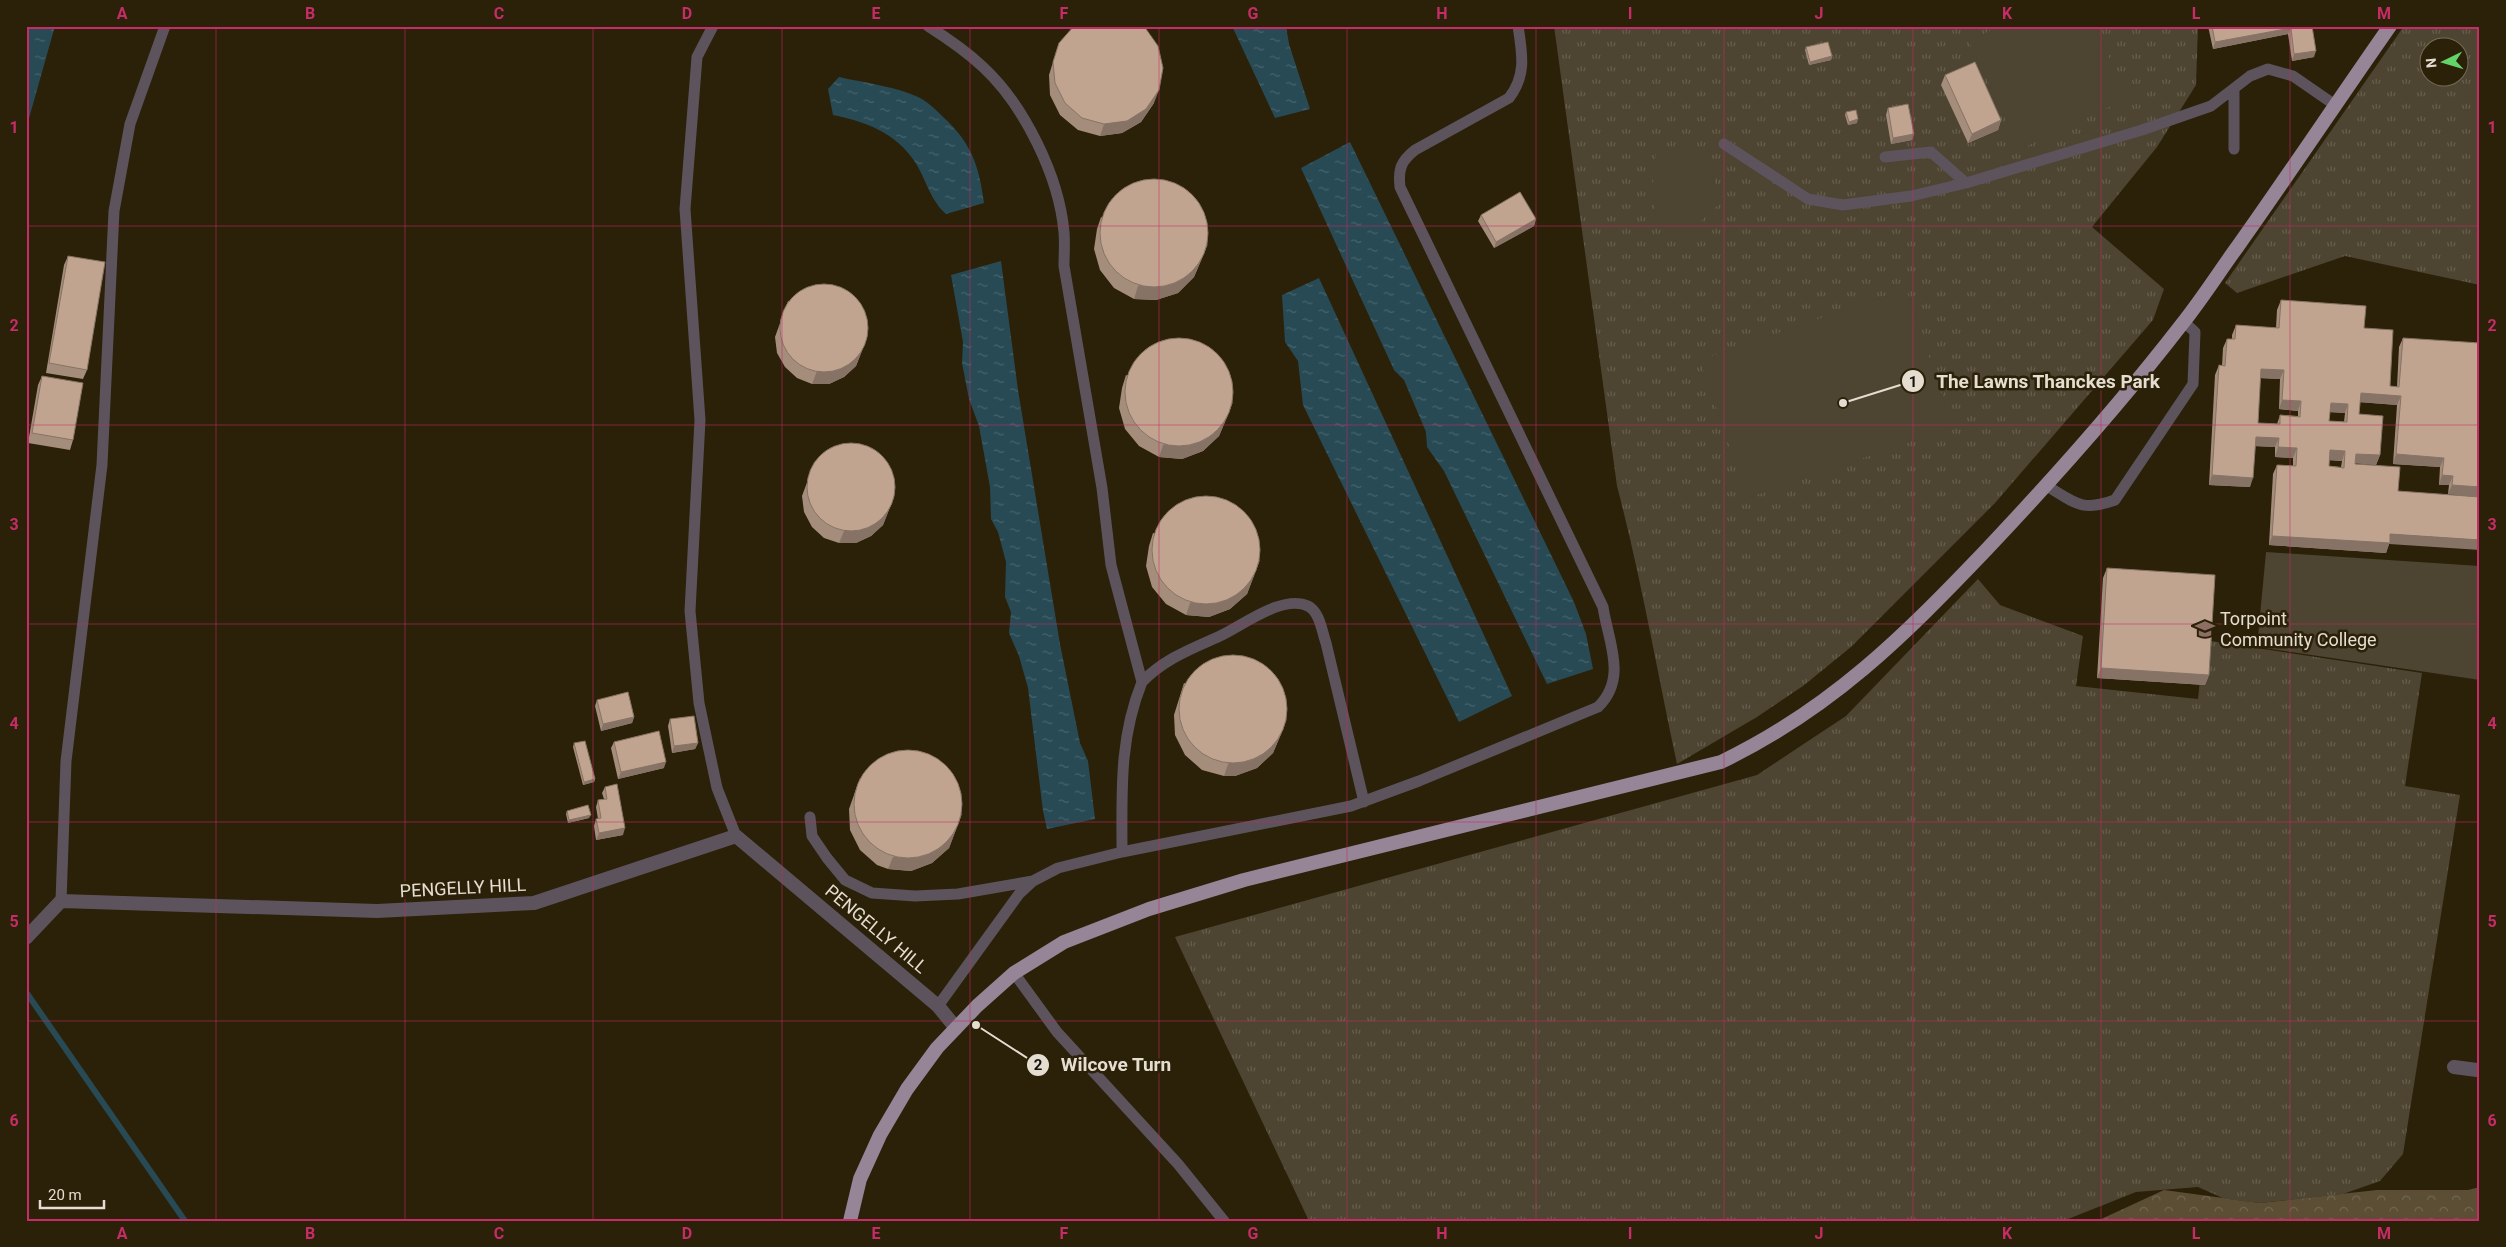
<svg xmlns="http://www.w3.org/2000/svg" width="2506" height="1247" font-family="Roboto,sans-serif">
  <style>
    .forest { fill: url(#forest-crowns) }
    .park { fill: url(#park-tufts); fill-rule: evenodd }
    .garden { fill: #4d4431 }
    .water { fill: url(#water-ripples) }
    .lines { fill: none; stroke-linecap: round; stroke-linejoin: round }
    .stream { stroke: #284a54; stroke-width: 6 }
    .service { stroke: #5c535c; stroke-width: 11 }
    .minor { stroke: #5c535c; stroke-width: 14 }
    .primary { stroke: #968497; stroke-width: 14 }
    .wall { fill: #a58d7c; fill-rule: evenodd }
    .shaded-wall { fill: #867365 }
    .building { fill: #c0a490; stroke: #867365; fill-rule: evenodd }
    .grid { fill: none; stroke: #c62c67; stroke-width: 1; stroke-opacity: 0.55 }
    .labels { text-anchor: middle; stroke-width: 5; stroke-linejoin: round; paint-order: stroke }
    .poi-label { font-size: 18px; fill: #e5ded0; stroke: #2b2008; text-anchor: start }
    .street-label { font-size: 18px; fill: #e5ded0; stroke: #2b2008 }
    .leader { fill: none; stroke: #e5ded0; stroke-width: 2 }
    .callout-dot { fill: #e5ded0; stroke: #2b2008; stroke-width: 2 }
    .mark-label { font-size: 15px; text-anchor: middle; font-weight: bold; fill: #111 }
    .callout-label { font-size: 19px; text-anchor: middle; font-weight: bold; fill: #e5ded0; stroke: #2b2008; stroke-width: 5; stroke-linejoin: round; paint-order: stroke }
    .neatline { fill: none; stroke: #c62c67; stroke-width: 2 }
    .grid-label { font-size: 16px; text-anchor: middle; font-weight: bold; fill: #c62c67 }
  </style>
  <defs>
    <pattern id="forest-crowns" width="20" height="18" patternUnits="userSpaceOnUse" patternTransform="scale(1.25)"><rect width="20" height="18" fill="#5b4e35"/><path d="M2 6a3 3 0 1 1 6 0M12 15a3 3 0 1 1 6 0" fill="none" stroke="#726751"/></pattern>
    <pattern id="park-tufts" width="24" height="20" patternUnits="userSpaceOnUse" patternTransform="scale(1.25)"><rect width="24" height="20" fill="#4d4431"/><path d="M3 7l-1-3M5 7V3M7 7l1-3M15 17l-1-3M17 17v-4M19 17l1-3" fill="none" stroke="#665f4e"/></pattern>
    <pattern id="water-ripples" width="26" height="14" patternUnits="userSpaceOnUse" patternTransform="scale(1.25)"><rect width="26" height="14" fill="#284a54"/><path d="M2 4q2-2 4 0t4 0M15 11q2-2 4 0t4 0" fill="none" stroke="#47646c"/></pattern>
  </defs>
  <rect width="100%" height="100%" fill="#2b2008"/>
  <path class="forest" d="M2480,1187V1221H2097L2164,1190L2260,1203L2377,1190H2468Z"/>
  <path class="park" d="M1554,26H2198L2196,85L2157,147L2092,227L2164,289L2153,320L1995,503L1851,647L1803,686L1757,717L1677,764C1657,671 1641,577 1617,486Z
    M2404,26H2480V285L2345,256L2237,293L2225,283ZM2428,48H2458V78H2428Z
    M1978,579L2000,605L2083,636L2076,686L2198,699L2204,640L2422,673L2405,786L2460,795L2403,1154L2380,1181L2343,1194L2260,1203L2225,1199L2198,1187L2136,1192L2063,1221H1309L1175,937L1757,775L1846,716Z"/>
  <path class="garden" d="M2000,26H2094L2128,98L2020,149L1969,41Z
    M1657,148H1708L1719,204L1702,219L1696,233L1675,239C1671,235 1666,232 1663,229C1647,211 1654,169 1657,148Z
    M1906,289L1953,427L1747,498L1700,360Z
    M2266,552L2480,566V680L2257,647Z"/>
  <path class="water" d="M26,26H55L26,129Z
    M1232,26H1286L1289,44L1310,109L1275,118Z
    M839,77C865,83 894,86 918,97C927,101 935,109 942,116C971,142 979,165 984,203L946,214C930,200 926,179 915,162C895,132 866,122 833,115L828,89Z
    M1350,142L1574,602L1586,634L1593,669L1547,684L1444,471L1427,447L1426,432L1404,380L1394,370L1301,168Z
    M1001,261L1018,390L1060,644L1080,743L1088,761L1095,819L1047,829L1043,811L1028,688L1019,656L1009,633L1011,612L1005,597L1006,562L998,532L991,519L990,487L979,426L969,399L962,363L963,342L951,275Z
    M1319,278L1512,696L1459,722L1303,405L1298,361L1285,342L1282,295Z"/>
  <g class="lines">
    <path class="stream" d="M26,992L185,1221"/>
    <path class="service" d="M713,26L697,57L685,209L700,420L690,611L699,703L717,788L736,836
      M928,26C947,38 967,52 983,67C1024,105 1059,176 1064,232C1065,243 1064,255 1064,266L1102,488L1111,565L1142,682C1164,659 1191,649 1220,636C1242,626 1282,594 1308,606C1320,612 1322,632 1326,643L1364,802
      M2234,89V149
      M1724,144L1808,199L1843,205L1911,196L1966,183L2142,130L2211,106L2250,76L2268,69L2293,76L2335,105
      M1885,157L1931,152L1966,183
      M2047,486C2075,503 2082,512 2115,500L2193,384L2195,332L2184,322
      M810,817L812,836L827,858L845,880L872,893L915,896L958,894L1033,881L1058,868L1122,852L1351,806L1419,781L1598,707C1628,678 1608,641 1603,607L1400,187C1398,169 1401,161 1415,150L1509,98C1527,75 1522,53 1518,26
      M1122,852C1122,792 1119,739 1142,682
      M61,901L66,761L102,465L114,211L130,124L165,26
      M1014,973L1057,1032L1178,1164L1224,1221
      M938,1006L1019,894L1032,882"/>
    <path class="minor" d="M26,938L61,901L377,911L534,903L736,836L938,1006L956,1028
      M2454,1067L2477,1070"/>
    <path class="primary" d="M850,1221L860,1179L880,1135L907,1089L937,1048L977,1006L1014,973L1064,942L1149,909L1244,880L1721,762C1831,709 1903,637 1987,549C2055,477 2121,403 2182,324C2202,299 2219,272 2238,246C2289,174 2339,99 2390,26"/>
  </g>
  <path class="wall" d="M2208,26H2290L2291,28L2314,57L2292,61L2288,34L2213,49Z
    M1059,43L1154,103L1141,122L1122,133L1100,136L1078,130L1060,115L1050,95L1049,75Z
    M1806,47L1832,56L1831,60L1809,65L1805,50Z
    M1945,75L2001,120L1998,130L1968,143L1941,85Z
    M1888,108L1914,134L1912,140L1891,144L1886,115Z
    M1846,112L1857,123L1848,125L1845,115Z
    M1481,215L1536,219L1534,226L1494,248L1478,221Z
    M1101,217L1203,256L1194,277L1178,293L1156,300L1134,299L1114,288L1100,270L1094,249L1097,229Z
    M68,256L87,370L83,379L46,373L64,265Z
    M2281,300L2364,328L2390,386L2397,387L2399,347L2403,338L2480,497L2448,494L2449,485H2439L2440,467L2393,464L2397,405L2360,402L2359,414L2380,455L2376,465L2355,463L2389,544L2386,553L2269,545L2273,474L2277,465L2293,466V458L2275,457V447L2255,446L2250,487L2209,485L2215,375L2219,365L2222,366L2223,348L2227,339H2232V335L2236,325L2276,328L2277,310ZM2260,378L2280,379L2279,409L2298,411V416L2280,415L2277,424L2258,423ZM2330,412L2345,413L2344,422L2329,421ZM2329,460L2342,461L2341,467L2329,466Z
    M788,301L867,338L856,366L844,377L829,384H812L797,378L785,367L777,353L775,337Z
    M1126,375L1228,415L1219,436L1203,451L1182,459L1159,457L1139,446L1125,429L1119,408L1122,388Z
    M42,376L73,440L70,450L28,443L38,385Z
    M815,461L894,497L883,525L871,536L856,543H839L824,538L812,527L804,512L802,496Z
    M1153,533L1255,573L1247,594L1230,609L1209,617L1186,615L1166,604L1152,587L1146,566L1149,546Z
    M2107,568L2209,675L2205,685L2097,678L2103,578Z
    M1184,683L1282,732L1273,753L1257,768L1235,776H1224L1202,770L1185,755L1175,735L1174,715Z
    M597,700L634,717L632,723L601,731L595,706Z
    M670,719L698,743L695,749L672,753L668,726Z
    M614,742L664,768L618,779L611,748Z
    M574,743L595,779L594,782L583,785L573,747Z
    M860,778L957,827L949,848L932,863L911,871L888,869L877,865L860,850L850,830L849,809Z
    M605,787L623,835L596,840L594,826L596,819H598L596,807L598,800L604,799L602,793Z
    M567,811L589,818L568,823L566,814Z"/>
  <path class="shaded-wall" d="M2349,26H2363L2348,29Z
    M2291,28L2288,34L2213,49L2215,42Z
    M2316,51L2314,57L2292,61L2294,54Z
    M1832,56L1831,60L1809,65L1810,62Z
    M1159,90L1154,103L1141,122L1122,133L1100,136L1104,124Z
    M1858,119L1857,123L1848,125L1849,122Z
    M2001,120L1998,130L1968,143L1972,134Z
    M1914,134L1912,140L1891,144L1893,138Z
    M1536,219L1534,226L1494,248L1496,242Z
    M1208,244L1194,277L1178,293L1156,300L1134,299L1138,286Z
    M867,338L856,366L844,377L829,384H812L817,371Z
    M2261,369L2284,370L2280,379L2257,378Z
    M2361,393L2401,396L2397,405L2357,402Z
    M2282,400L2301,401L2298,411L2279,409Z
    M1233,402L1219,436L1203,451L1182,459L1159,457L1163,445Z
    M2331,403L2348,404L2345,413L2327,412Z
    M2256,437L2279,438L2275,447L2252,446Z
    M2278,447L2297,448L2293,458L2275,457Z
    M2330,450L2345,451L2342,461L2326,460Z
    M2356,454L2380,455L2376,465L2353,463Z
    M2396,454L2444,458L2440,467L2393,464Z
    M2212,475L2253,478L2250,487L2209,485Z
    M2442,475L2453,476L2449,485H2439Z
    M2452,485L2480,487V497L2448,494Z
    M894,497L883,525L871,536L856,543H839L844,531Z
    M2390,534L2480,540V550L2389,544L2386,553L2269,545L2272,536Z
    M1260,560L1247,594L1230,609L1209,617L1186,615L1190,603Z
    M2101,668L2209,675L2205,685L2097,678Z
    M634,717L632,723L601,731L603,724Z
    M1287,719L1273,753L1257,768L1235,776H1224L1228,764Z
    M698,743L695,749L672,753L674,746Z
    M666,762L664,768L618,779L621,772Z
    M595,779L594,782L583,785L584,782Z
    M962,814L949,848L932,863L911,871L888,869L893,857Z
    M591,815L589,818L568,823L569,820Z
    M625,828L623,835L596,840L599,833Z"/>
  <path class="building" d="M1074,26H1142L1146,29L1158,46L1163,68L1159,90L1146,109L1127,121L1104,124L1082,118L1065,103L1055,83L1053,62L1059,43Z
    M2212,26H2290L2291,28L2215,42Z
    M2299,26H2312L2316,51L2294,54L2291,28Z
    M1828,42L1832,56L1810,62L1806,47Z
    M1975,62L2001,120L1972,134L1945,75Z
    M1908,104L1914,134L1893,138L1888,108Z
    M1856,110L1858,119L1849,122L1846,112Z
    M1100 233a54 54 0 1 1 108 0a54 54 0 1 1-108 0Z
    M1520,192L1536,219L1496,242L1481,215Z
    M68,256L105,262L87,370L49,363Z
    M780 328a44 44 0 1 1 88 0a44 44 0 1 1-88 0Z
    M2281,300L2366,306L2364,328L2393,330L2390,386L2399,387L2403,338L2480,343V487L2452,485L2453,476L2442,475L2444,458L2396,454L2401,396L2361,393L2359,414L2383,416L2380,455L2356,454L2355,464L2400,467L2398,491L2480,497V540L2390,534V543L2272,536L2277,465L2296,466L2297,448L2278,447L2279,438L2256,437L2253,478L2212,475L2219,365L2225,366L2227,339H2235L2236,325L2279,328ZM2261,369L2284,370L2282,400L2301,401L2300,417L2280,415V424L2258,423ZM2331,403L2348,404L2347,422L2329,421ZM2330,450L2345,451L2344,468L2329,466Z
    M1125 392a54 54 0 1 1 108 0a54 54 0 1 1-108 0Z
    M42,376L83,383L73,440L32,433Z
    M807 487a44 44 0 1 1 88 0a44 44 0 1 1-88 0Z
    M1152 550a54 54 0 1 1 108 0a54 54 0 1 1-108 0Z
    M2107,568L2215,575L2209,675L2101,668Z
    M1179 709a54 54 0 1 1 108 0a54 54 0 1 1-108 0Z
    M628,692L634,717L603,724L597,700Z
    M694,716L698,743L674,746L670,719Z
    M659,731L666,762L621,772L614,742Z
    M585,741L595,779L584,782L574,743Z
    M854 804a54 54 0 1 1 108 0a54 54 0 1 1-108 0Z
    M617,784L625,828L599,833L596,819L601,818L598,800L607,799L605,787Z
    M588,805L591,815L569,820L567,811Z"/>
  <path class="grid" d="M216,26V1221M405,26V1221M593,26V1221M782,26V1221M970,26V1221M1159,26V1221M1347,26V1221M1536,26V1221M1724,26V1221M1913,26V1221M2101,26V1221M2290,26V1221M26,226H2480M26,425H2480M26,624H2480M26,822H2480M26,1021H2480"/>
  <defs>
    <symbol id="school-bare" viewBox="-9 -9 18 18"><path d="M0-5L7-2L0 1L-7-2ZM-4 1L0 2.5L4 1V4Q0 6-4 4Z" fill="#8d6e63" stroke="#2b2008" stroke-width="2.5" paint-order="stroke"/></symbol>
  </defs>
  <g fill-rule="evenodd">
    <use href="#school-bare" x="2191" y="615" width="28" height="28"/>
  </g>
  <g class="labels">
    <g class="poi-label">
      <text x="2220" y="625">Torpoint<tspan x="2220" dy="21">Community College</tspan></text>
    </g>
    <g class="street-label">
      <text transform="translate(463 888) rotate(-3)" y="6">PENGELLY HILL</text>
      <text transform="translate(876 929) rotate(40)" y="6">PENGELLY HILL</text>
    </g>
  </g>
  <path class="leader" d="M1843 403L1913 381M976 1025L1038 1065"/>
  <g class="callout-dot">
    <circle cx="1843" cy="403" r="5"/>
    <circle cx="976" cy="1025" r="5"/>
    <circle cx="1913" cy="381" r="12"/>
    <circle cx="1038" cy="1065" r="12"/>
  </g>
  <g class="mark-label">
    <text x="1913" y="387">1</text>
    <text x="1038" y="1070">2</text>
  </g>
  <g class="callout-label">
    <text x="2048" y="388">The Lawns Thanckes Park</text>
    <text x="1116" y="1071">Wilcove Turn</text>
  </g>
  <rect width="2506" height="1247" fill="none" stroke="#2b2008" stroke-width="55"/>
  <g transform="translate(2444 62) rotate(265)"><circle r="24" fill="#2b2008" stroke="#756c58"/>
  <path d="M0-4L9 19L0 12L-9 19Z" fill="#62d469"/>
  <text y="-8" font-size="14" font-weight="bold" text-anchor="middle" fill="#e5ded0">N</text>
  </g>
  <path d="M40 1200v8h64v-8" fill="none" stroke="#e5ded0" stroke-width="2.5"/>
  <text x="48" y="1200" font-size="15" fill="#e5ded0" stroke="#2b2008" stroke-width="4" paint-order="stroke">20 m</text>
  <rect x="28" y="28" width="2450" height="1192" class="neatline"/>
  <g class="grid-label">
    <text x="122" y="19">A</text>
    <text x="310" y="19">B</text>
    <text x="499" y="19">C</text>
    <text x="687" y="19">D</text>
    <text x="876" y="19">E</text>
    <text x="1064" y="19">F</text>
    <text x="1253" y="19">G</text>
    <text x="1442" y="19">H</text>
    <text x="1630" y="19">I</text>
    <text x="1819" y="19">J</text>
    <text x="2007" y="19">K</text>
    <text x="2196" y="19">L</text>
    <text x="2384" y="19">M</text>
    <text x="14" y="133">1</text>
    <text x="2492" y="133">1</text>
    <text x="14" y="331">2</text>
    <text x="2492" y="331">2</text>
    <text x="14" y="530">3</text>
    <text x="2492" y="530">3</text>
    <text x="14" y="729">4</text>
    <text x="2492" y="729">4</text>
    <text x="14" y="927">5</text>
    <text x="2492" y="927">5</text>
    <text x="14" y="1126">6</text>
    <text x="2492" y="1126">6</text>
    <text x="122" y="1239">A</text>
    <text x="310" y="1239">B</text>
    <text x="499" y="1239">C</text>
    <text x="687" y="1239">D</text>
    <text x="876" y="1239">E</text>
    <text x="1064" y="1239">F</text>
    <text x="1253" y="1239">G</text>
    <text x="1442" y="1239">H</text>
    <text x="1630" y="1239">I</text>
    <text x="1819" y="1239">J</text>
    <text x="2007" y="1239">K</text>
    <text x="2196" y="1239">L</text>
    <text x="2384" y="1239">M</text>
  </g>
</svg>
